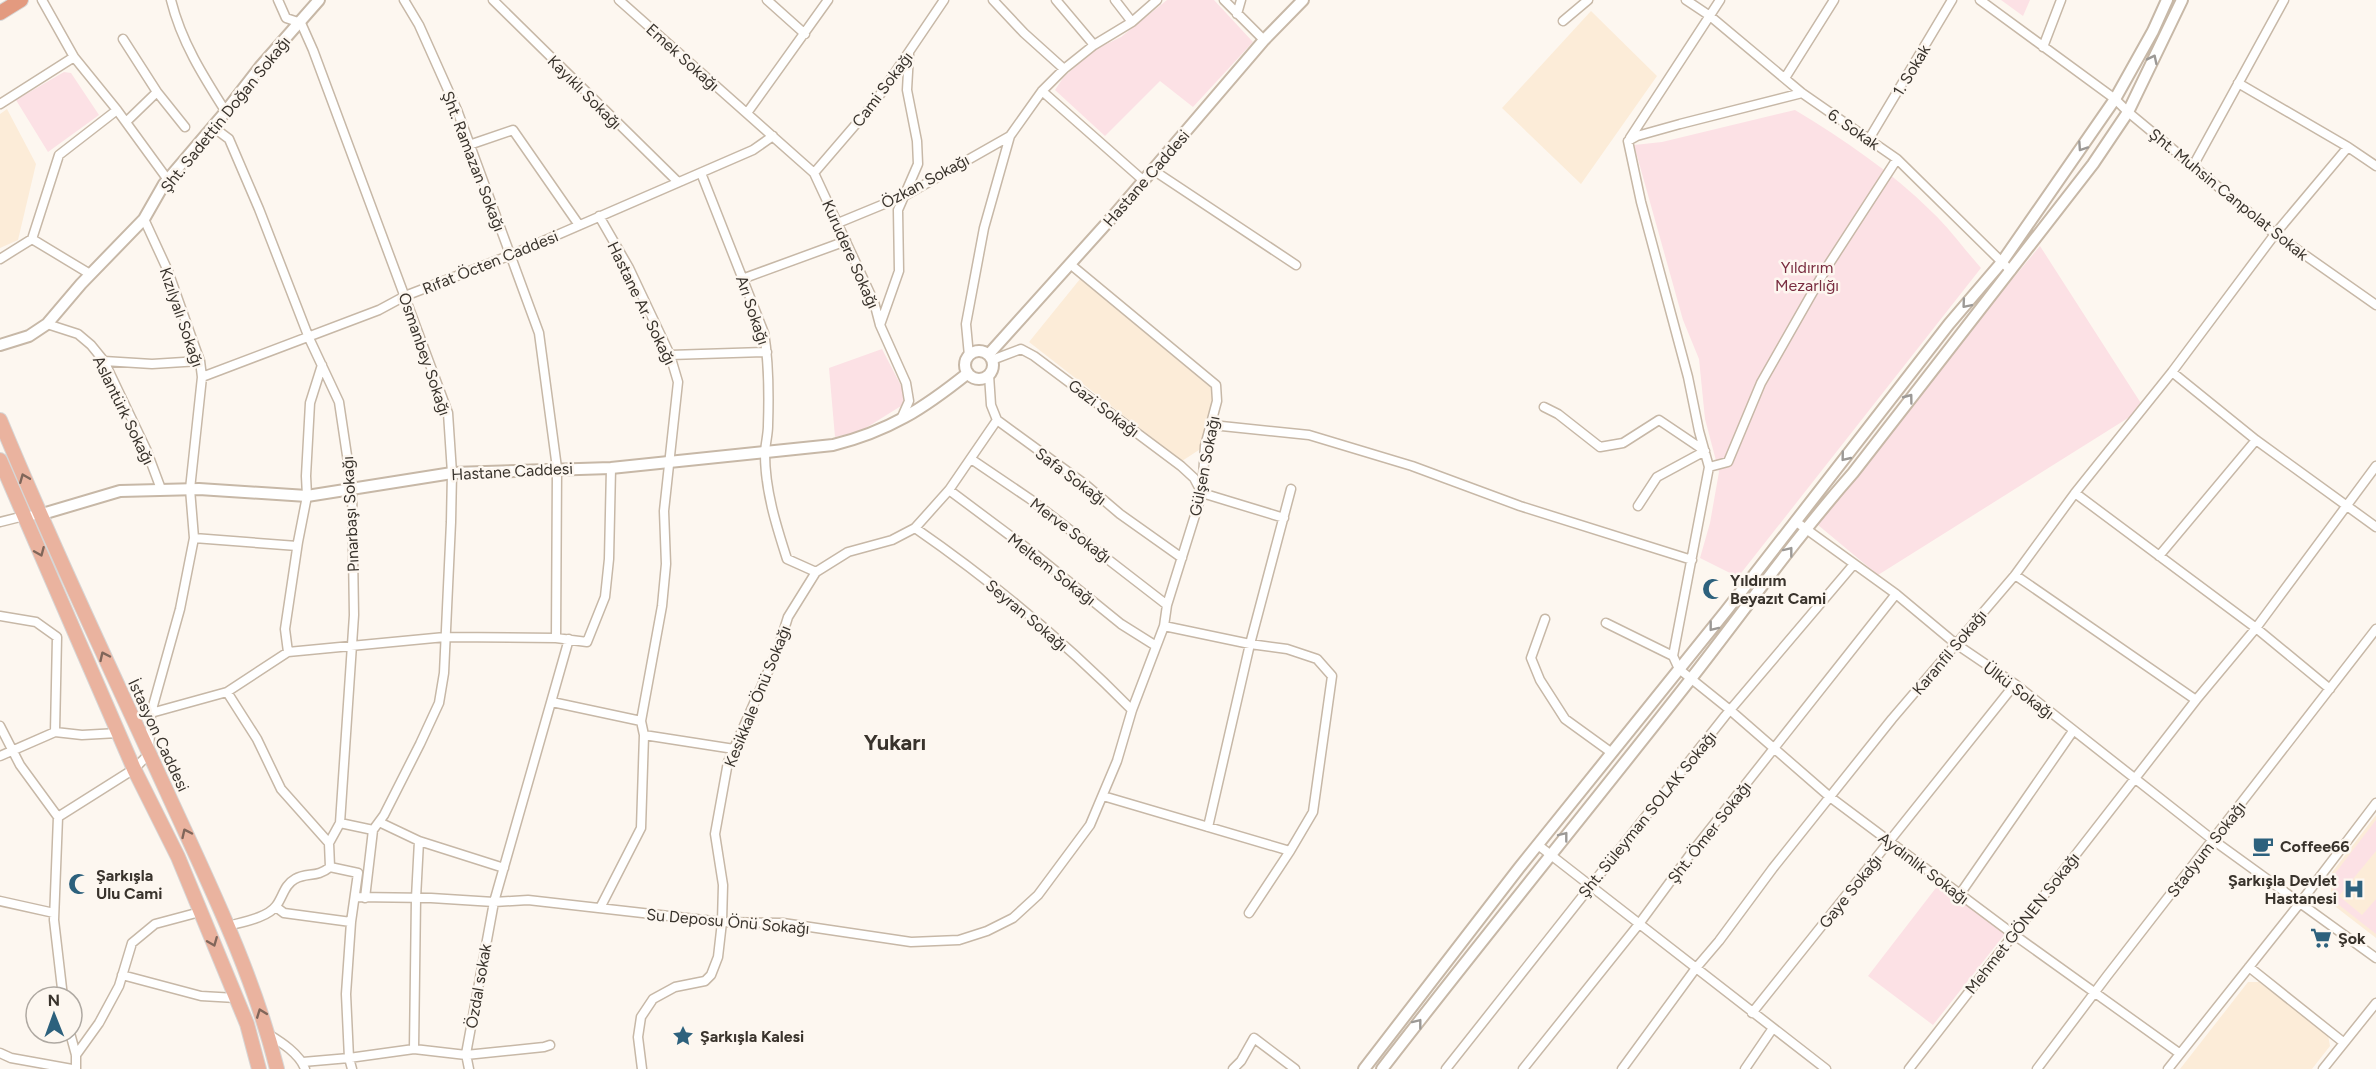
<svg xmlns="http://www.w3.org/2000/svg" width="2376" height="1069" font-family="Figtree,sans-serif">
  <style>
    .built { fill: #fcecd8 }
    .green { fill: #fce1e5 }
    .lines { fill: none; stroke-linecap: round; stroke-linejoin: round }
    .minor-casing { stroke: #c7b8a7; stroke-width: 11 }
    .tertiary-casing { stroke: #c7b8a7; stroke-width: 14 }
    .primary-casing { stroke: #d7d6d5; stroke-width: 16 }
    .trunk-casing { stroke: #d7d6d5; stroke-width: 16 }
    .minor { stroke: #fff; stroke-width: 8 }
    .tertiary { stroke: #fff; stroke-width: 10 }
    .primary { stroke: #eab39f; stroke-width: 14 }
    .trunk { stroke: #e39a7f; stroke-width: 14 }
    .oneway { stroke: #9c9996 }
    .oneway2 { stroke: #80665a }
    .labels { text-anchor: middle; stroke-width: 5; stroke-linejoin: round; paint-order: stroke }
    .street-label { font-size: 16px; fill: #39332c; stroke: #fdf7f0 }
    .park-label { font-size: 16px; fill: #792d40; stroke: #fdf7f0 }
    .poi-label { font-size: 16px; font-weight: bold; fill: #39332c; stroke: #fdf7f0; text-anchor: start }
    .district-label { font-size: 22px; font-weight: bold; fill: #39332c; stroke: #fdf7f0 }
  </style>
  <rect width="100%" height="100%" fill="#fdf7f0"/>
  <path class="built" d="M1591,11L1657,76L1581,184L1502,108Z
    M7,109L36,164L18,240L0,248V114Z
    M1080,279L1216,392L1205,446L1182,461L1029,342Z
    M2376,815V938L2332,904L2330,875Z
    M2248,982H2259L2328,1035L2330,1046L2312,1069H2180Z"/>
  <path class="green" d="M1167,0H1214L1253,42L1193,107L1160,81L1105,136L1055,90L1063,78L1092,51L1121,37Z
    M2001,0H2030L2023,16Z
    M64,72L71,73L99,115L48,152L16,100Z
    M1795,110C1843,139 1892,172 1932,212C1950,229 1965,250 1981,268L1738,577L1700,558L1710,523L1719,472L1705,419L1699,359L1683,320L1634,145L1662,142Z
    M2040,246L2144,408L1878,575L1812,520Z
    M882,349L909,401L861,431L835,437L829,368Z
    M2376,820V851L2339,896L2362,915L2376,899V934L2334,901L2333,876Z
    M1942,880L2008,930L1933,1025L1868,976Z"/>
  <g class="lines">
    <defs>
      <path id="minor" d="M42,0L74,57L117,110L168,180
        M171,0C181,41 203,76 226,112
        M278,0L286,18L301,23L313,50L448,413L452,473L451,522L444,673L439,703L420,744L384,815L373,830
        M404,0L419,25L457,110L539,333L557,468L556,638
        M493,0L678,182
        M619,0L814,173L874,302L880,325L906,383L909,401L901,419
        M767,0L805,34
        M993,0L1024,33L1064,69
        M1056,0L1094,45
        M1115,0L1132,22
        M1224,0L1264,40
        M1686,0L1710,16L1802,93L1897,159L2011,271
        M1980,0L2115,99L2128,112L2275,234L2376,305
        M1237,14L1241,0
        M1563,21L1588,0
        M123,39L157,92L126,122
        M2043,47L2061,0
        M1785,78L1834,0
        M2238,83L2348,147
        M1042,91L1144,181
        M157,92L185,127
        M1802,93L1680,124L1637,136L1628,141L1641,202L1688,377L1699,431L1709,467L1673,656L1679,669L1730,710L1830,797L2013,934L2179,1053
        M0,104L74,57
        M747,113L828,0
        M213,127L229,139L259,209L309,338L339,402L352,489L354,615L340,823
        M1630,138L1720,0
        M1869,139L1952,0
        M469,145L513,130L579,225
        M2193,166L2284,0
        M1153,170L1296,265
        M701,173L764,333C769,363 769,396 768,426C768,435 765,445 765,454C765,490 776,525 787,559L816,572
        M814,173L875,102L944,0
        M599,216L629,268L670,355L678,382L664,511L666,564L662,606L641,721
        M838,223L906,195L1010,136
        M32,239L90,274
        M0,259L32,239L59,155L117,110
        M742,279L846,241
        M47,324L78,334L91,345L104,361L146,449L161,489
        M880,325L899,271L898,210L918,164L917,141L907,90L909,54
        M670,355L767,352
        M969,356L966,324L984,228L1010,136L1042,91L1064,69L1094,45L1132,22L1157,0
        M992,360L1021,349L1034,356L1181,466L1194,478L1202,493L1284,518
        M104,361L152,364L200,361
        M2172,372L2256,440L2376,527
        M989,375L991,405L997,420L1086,485L1120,514L1182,558
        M202,377L379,310L405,296L511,255L753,150L773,136
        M1544,407L1558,414L1600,447L1623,443L1659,420L1705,451L1657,477L1638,506
        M1212,425L1309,435L1412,466L1520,506L1692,560
        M971,459L1030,499L1167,605
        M1709,467L1728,462L1761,383L1827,267L1897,159
        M949,490L1036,555L1121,624L1156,646
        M2075,493L2256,628L2330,689
        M1795,521L1896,594L1956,644L2015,684L2213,840L2376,958
        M0,522L24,516L39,515
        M915,528C993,582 1066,643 1132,710
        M194,538L297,546
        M2159,556L2256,440
        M2015,575L2196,700
        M0,616L36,622L57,637L55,732L0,756
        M1545,619L1531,658L1540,680L1565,719L1612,753
        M1606,623L1673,656
        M1164,626L1250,644L1287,649L1317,659L1332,676L1313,812L1290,851
        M288,652L285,629L298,542L307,496L306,476L310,403L322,365
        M227,692L257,739L281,789L329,843
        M552,702L641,721L644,735L641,828L600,908
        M151,713L227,692L288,652L445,637L556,638L587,642L605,597L609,559L611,468
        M0,726L20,765L58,817L54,920L63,997
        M55,732L82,735L118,733
        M644,735L734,749
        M1103,796L1290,851L1249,913
        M58,817L134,769L149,754L151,713L180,609L194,538L190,489L202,377L200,361L191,336L168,271L144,219
        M1208,827L1250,644L1291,489
        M419,841L504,868
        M1538,845L1826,1069
        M330,867L358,873L351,922L346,994L349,1058L352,1069
        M1960,894L2073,731
        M356,897L431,898L494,902L528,900L722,922L783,923L911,942L959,940L987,931L1013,918L1038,895L1090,825L1117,761L1132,710L1164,626L1167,605L1202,493L1205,446L1217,401L1216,385L1070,264
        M0,901L54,913
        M276,907L284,913L351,922
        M228,926C242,922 267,918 276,906C283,897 284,885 295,879C307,872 317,878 330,867L329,843L340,823L373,830L365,898
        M2249,967L2343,1042
        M122,975L201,996L236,998
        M1752,1013L2015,684
        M70,1033L76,1055V1069
        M268,1034C281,1042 300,1054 305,1069
        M414,1049L466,1055L544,1047L550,1045
        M0,1053L11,1058L72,1069
        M76,1055L99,1023L119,986L132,943L155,924L200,912
        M303,1062L349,1058L414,1049L416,898L419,841L379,822
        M469,1069L466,1054L494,902L569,639
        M642,1069L638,1037L641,1017L653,999L675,987L705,981L711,975L718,957L722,922L723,885L715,834L728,762L778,649L788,617L816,572L848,552L892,540L915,528L949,490L997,420
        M1233,1069L1241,1061L1254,1038L1295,1069
        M1446,1069L1725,716L1854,564
        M1523,1069L1639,924L1692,852L1896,594
        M1622,1069L1696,968L1719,941L1773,868L1892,719L2015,575L2075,493L2172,372L2275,234L2348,147L2376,166
        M1745,1069L1773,1028
        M1909,1069L2196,700L2256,628L2376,466
        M2037,1069L2107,976L2376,629
        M2168,1069L2300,903L2376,803
        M2323,1069L2376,1003"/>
      <path id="tertiary" d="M0,345L29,336L47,324L81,284L144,219L164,184L222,116L260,67L319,0
        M965 365a14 14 0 1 1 28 0a14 14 0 1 1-28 0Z
        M989,354L1115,214L1264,40L1303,0
        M39,515L120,491L199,489L307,496L452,473L611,468L833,445C889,431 923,409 968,373
        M1364,1069L1519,868L1726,611L1949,324L2002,262L2115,99L2153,31L2167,0
        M1382,1069C1483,938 1588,810 1690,680C1744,611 1795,539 1853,473L2093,164L2128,112L2182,0"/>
      <path id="primary" d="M0,420C52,545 110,668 167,792C208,882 253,972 277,1069
        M0,460L134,769L178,857L247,1024L259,1069"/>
      <path id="trunk" d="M0,13L21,0"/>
    </defs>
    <use href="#minor" class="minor-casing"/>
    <use href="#tertiary" class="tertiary-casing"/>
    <use href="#primary" class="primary-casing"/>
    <use href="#trunk" class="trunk-casing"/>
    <use href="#minor" class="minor"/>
    <use href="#tertiary" class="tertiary"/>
    <use href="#primary" class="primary"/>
    <use href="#trunk" class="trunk"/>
  </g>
  <defs><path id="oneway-chevron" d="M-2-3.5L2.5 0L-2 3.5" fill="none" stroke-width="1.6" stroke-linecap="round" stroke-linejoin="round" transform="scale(1.5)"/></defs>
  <g class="oneway">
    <use href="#oneway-chevron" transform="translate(2153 59) rotate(-64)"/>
    <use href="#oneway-chevron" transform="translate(2082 147) rotate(124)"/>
    <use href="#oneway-chevron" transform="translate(1966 304) rotate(130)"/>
    <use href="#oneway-chevron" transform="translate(1909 398) rotate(-53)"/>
    <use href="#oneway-chevron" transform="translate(1845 457) rotate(129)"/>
    <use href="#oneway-chevron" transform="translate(1789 551) rotate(-52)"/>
    <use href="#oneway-chevron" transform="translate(1713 627) rotate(128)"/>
    <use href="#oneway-chevron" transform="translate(1564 836) rotate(-52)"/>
    <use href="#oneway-chevron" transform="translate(1418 1023) rotate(-52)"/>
  </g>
  <g class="oneway2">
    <use href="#oneway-chevron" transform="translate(24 478) rotate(-112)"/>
    <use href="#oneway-chevron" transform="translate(40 552) rotate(67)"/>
    <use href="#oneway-chevron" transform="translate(104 656) rotate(-115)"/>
    <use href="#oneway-chevron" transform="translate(186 833) rotate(-115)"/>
    <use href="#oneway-chevron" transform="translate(213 942) rotate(68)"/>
    <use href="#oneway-chevron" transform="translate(261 1013) rotate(-111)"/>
  </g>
  <defs>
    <symbol id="mosque-bare" viewBox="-9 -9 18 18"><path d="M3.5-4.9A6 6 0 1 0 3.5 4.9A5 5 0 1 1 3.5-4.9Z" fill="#2d617d" stroke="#fdf7f0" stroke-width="2.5" paint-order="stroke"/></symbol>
    <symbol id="cafe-bare" viewBox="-9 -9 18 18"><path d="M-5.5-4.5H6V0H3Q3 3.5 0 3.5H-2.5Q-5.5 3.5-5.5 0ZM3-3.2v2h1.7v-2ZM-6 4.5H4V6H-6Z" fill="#2d617d" stroke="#fdf7f0" stroke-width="2.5" paint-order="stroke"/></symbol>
    <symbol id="hospital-bare" viewBox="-9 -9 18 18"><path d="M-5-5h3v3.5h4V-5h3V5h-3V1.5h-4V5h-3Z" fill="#2d617d" stroke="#fdf7f0" stroke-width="2.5" paint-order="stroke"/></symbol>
    <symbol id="supermarket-bare" viewBox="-9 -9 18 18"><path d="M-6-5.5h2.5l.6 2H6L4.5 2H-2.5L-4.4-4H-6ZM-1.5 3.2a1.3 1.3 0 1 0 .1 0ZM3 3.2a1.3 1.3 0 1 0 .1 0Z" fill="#2d617d" stroke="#fdf7f0" stroke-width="2.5" paint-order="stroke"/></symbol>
    <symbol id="sight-bare" viewBox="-9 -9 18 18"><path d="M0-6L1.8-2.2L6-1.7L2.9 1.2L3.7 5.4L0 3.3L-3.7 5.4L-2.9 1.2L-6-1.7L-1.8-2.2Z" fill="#2d617d" stroke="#fdf7f0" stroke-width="2.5" paint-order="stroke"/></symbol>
  </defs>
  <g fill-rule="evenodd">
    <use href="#mosque-bare" x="1698" y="574" width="30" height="30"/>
    <use href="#cafe-bare" x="2248" y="831" width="30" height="30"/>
    <use href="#mosque-bare" x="64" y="869" width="30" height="30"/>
    <use href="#hospital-bare" x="2339" y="874" width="30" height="30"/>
    <use href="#supermarket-bare" x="2306" y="923" width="30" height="30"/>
    <use href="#sight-bare" x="668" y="1021" width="30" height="30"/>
  </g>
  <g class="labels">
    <g class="street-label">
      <text transform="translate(683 57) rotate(42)" y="6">Emek Sokağı</text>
      <text transform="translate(1911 70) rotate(-59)" y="6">1. Sokak</text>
      <text transform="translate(882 89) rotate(-53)" y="6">Cami Sokağı</text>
      <text transform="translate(585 92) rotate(45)" y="6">Kayıklı Sokağı</text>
      <text transform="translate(225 114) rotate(-51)" y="6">Şht. Sadettin Doğan Sokağı</text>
      <text transform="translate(1854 129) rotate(35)" y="6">6. Sokak</text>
      <text transform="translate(474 161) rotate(69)" y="6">Şht. Ramazan Sokağı</text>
      <text transform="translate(1146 178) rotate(-49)" y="6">Hastane Caddesi</text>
      <text transform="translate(925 181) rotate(-28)" y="6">Özkan Sokağı</text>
      <text transform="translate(2229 194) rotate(39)" y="6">Şht. Muhsin Canpolat Sokak</text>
      <text transform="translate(851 254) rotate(66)" y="6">Kurudere Sokağı</text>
      <text transform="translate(490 262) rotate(-22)" y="6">Rıfat Öcten Caddesi</text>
      <text transform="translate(642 303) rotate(64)" y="6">Hastane Ar. Sokağı</text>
      <text transform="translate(753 310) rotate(71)" y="6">Arı Sokağı</text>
      <text transform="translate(182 317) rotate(71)" y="6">Kızılyalı Sokağı</text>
      <text transform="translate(425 354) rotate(71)" y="6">Osmanbey Sokağı</text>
      <text transform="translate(1104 408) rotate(37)" y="6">Gazi Sokağı</text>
      <text transform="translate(124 410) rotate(64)" y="6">Aslantürk Sokağı</text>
      <text transform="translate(1204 466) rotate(-79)" y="6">Gülşen Sokağı</text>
      <text transform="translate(512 471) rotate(-3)" y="6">Hastane Caddesi</text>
      <text transform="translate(1071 476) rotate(37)" y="6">Safa Sokağı</text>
      <text transform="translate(350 514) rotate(-93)" y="6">Pınarbaşı Sokağı</text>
      <text transform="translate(1071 530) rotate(37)" y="6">Merve Sokağı</text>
      <text transform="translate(1052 569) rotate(38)" y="6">Meltem Sokağı</text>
      <text transform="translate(1027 615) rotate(40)" y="6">Seyran Sokağı</text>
      <text transform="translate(1949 652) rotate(-50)" y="6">Karanfil Sokağı</text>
      <text transform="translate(2019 690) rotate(37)" y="6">Ülkü Sokağı</text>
      <text transform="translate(757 696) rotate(-68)" y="6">Kesikkale Önü Sokağı</text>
      <text transform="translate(159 735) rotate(65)" y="6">İstasyon Caddesi</text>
      <text transform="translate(1647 814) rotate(-51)" y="6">Şht. Süleyman SOLAK Sokağı</text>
      <text transform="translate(1709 832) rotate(-52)" y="6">Şht. Ömer Sokağı</text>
      <text transform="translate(2206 849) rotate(-52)" y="6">Stadyum Sokağı</text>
      <text transform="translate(1924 868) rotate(37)" y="6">Aydınlık Sokağı</text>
      <text transform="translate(1850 891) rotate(-51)" y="6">Gaye Sokağı</text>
      <text transform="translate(728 921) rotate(5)" y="6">Su Deposu Önü Sokağı</text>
      <text transform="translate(2022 923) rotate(-52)" y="6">Mehmet GÖNEN Sokağı</text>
      <text transform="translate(478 986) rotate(-80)" y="6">Özdal sokak</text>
    </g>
    <g class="park-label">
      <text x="1807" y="273">Yıldırım<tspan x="1807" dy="18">Mezarlığı</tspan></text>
    </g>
    <g class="poi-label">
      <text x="1730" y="586">Yıldırım<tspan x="1730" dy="18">Beyazıt Cami</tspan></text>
      <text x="2280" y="852">Coffee66</text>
      <text x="96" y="881">Şarkışla<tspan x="96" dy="18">Ulu Cami</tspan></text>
      <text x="2337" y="886" text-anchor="end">Şarkışla Devlet<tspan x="2337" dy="18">Hastanesi</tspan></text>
      <text x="2338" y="944">Şok</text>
      <text x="700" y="1042">Şarkışla Kalesi</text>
    </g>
    <g class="district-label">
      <text x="895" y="750">Yukarı</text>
    </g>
  </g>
  <g transform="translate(54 1015) rotate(359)"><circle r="28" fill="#fdf7f0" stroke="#afa9a2" stroke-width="1.5"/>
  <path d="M0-4.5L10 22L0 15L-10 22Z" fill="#2d617d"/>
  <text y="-9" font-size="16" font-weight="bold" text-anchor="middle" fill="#39332c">N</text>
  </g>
</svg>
